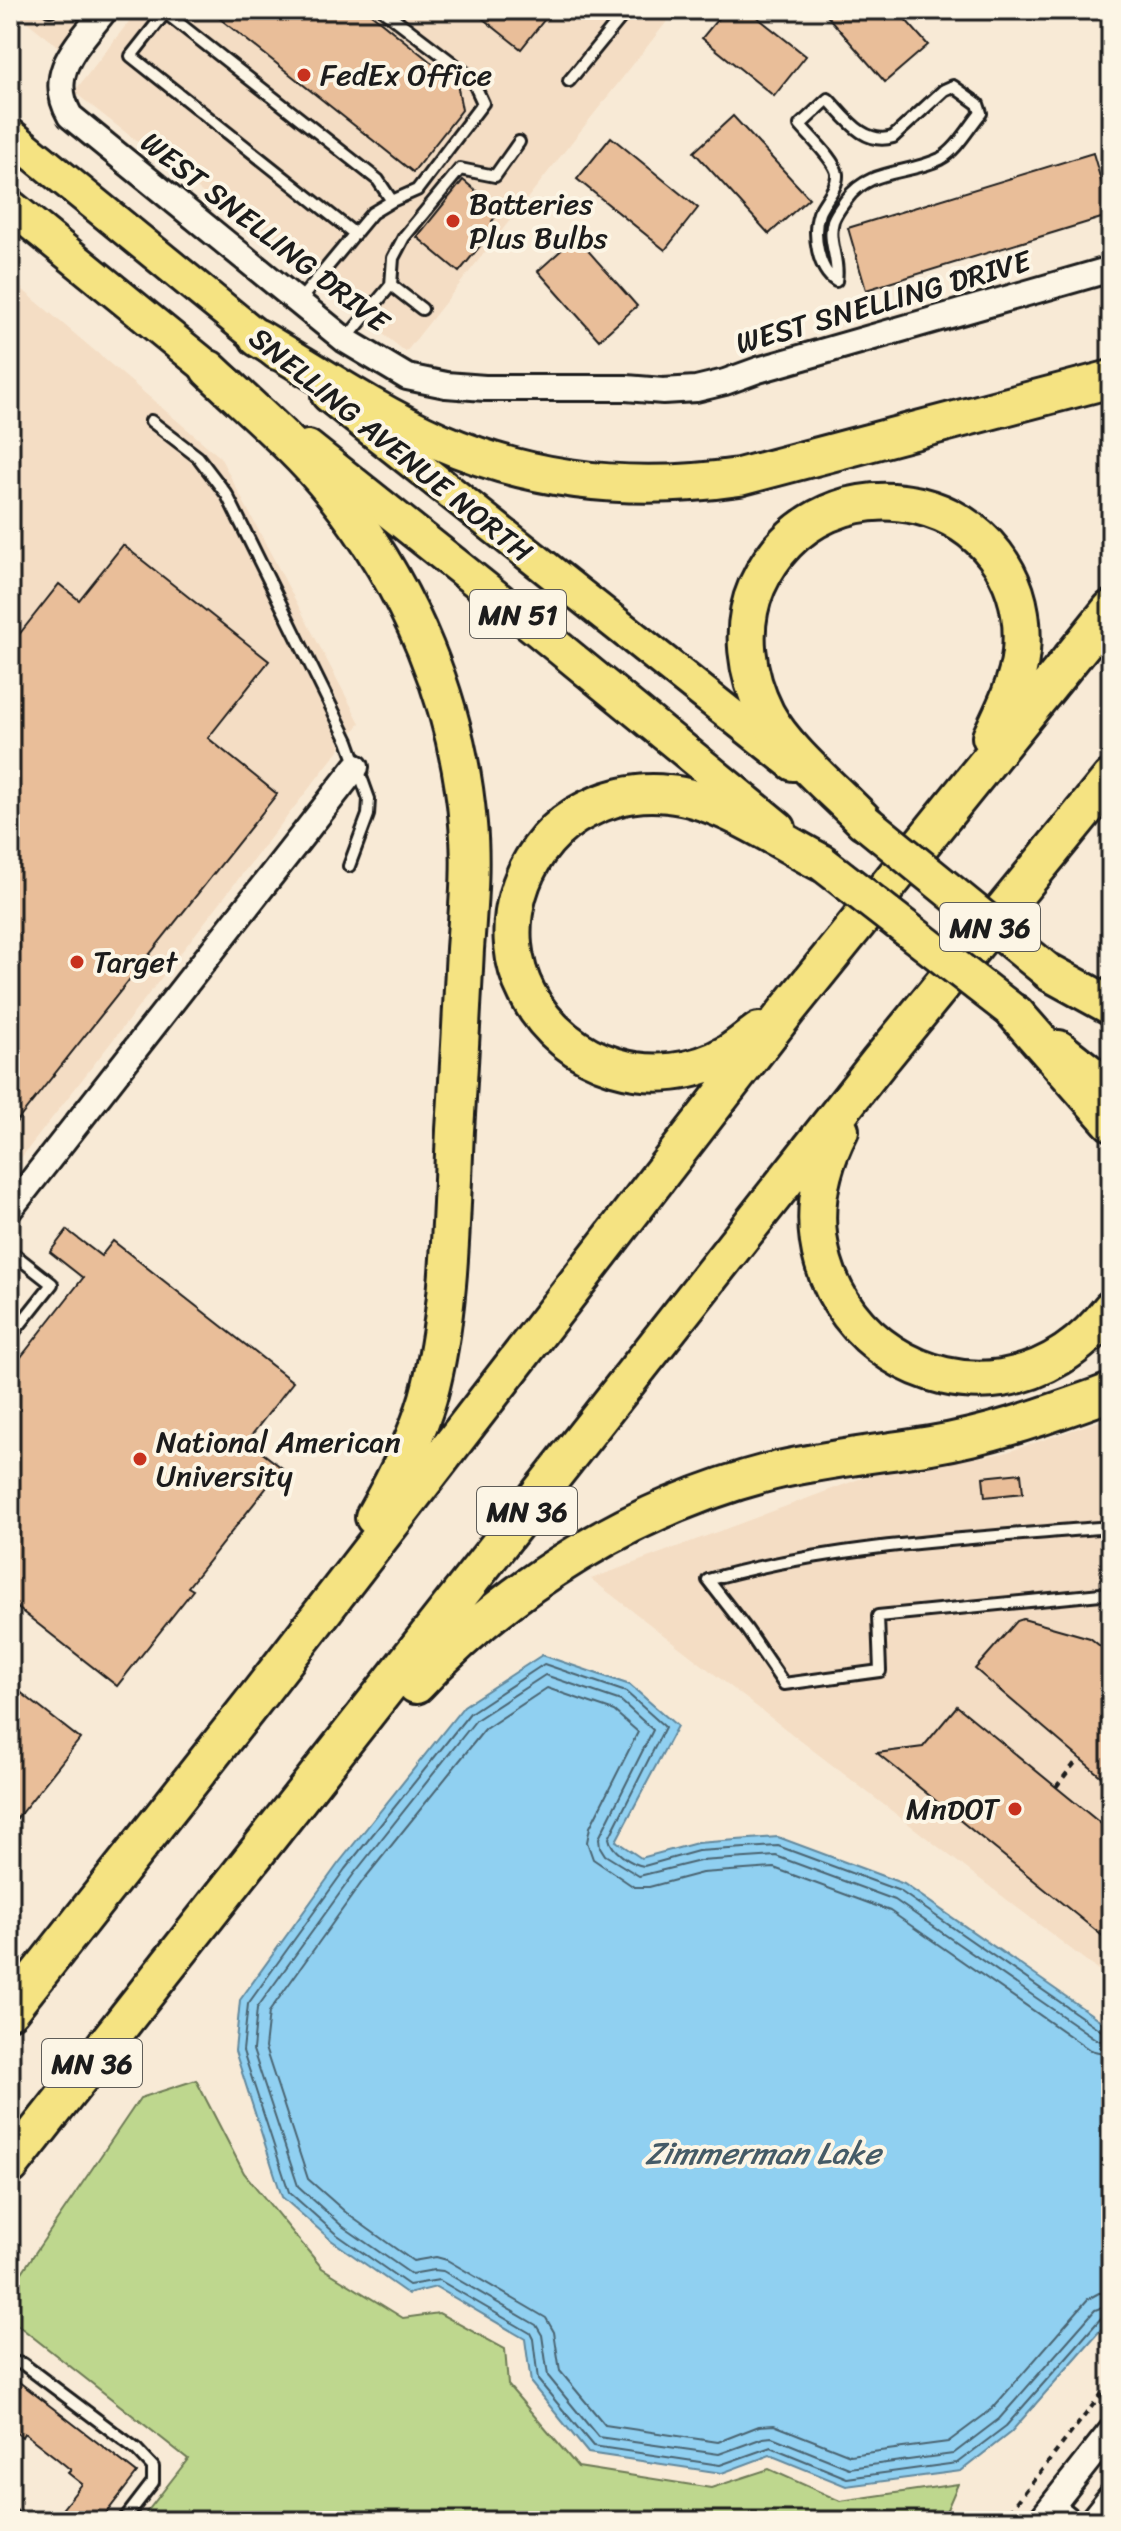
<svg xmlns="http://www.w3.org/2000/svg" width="1121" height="2531" font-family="Sriracha,sans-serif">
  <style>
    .built { fill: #f4ddc4 }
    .green { fill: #bed78e; stroke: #6d7a55; stroke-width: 2 }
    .water { fill: #90d0f1; stroke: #62889c; stroke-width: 2 }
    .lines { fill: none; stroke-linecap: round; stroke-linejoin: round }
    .shore { stroke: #4a6471; stroke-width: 2 }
    .building { fill: #e9be99; stroke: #1c1c1c; stroke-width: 2 }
    .service-casing { stroke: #1c1c1c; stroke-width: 16 }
    .minor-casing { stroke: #1c1c1c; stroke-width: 26 }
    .tertiary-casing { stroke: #1c1c1c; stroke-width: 30 }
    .primary-casing { stroke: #1c1c1c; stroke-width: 38 }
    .trunk-casing { stroke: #1c1c1c; stroke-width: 40 }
    .motorway-casing { stroke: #1c1c1c; stroke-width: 42 }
    .path { stroke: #1c1c1c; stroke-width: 4; stroke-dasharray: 6 6; stroke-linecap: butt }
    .service { stroke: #fcf5e5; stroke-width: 10 }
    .minor { stroke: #fcf5e5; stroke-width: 20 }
    .tertiary { stroke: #fcf5e5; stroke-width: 24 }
    .primary { stroke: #f5e382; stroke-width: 32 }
    .trunk { stroke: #f5e382; stroke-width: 34 }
    .motorway { stroke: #f5e382; stroke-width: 36 }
    .trunk-bridge-casing { stroke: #1c1c1c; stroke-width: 40; stroke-linecap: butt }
    .trunk-bridge { stroke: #f5e382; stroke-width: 34 }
    .poi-dot { fill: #c8321e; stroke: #fcf5e5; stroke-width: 3 }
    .labels { text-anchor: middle; stroke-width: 8; stroke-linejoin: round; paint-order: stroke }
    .shield { fill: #fcf5e5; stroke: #5f5d58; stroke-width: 2 }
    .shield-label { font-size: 28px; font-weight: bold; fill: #1c1c1c }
    .poi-label { font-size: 30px; fill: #1c1c1c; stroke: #fcf5e5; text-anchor: start }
    .street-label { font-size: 30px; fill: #1c1c1c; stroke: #fcf5e5 }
    .water-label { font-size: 32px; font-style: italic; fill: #455b67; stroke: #fcf5e5 }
  </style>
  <rect width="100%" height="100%" fill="#f8ead6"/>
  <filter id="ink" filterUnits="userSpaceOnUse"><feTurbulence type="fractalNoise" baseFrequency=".0125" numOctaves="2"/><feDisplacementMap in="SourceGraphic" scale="16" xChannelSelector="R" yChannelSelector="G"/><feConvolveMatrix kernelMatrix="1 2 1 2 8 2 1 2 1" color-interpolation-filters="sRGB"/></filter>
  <g filter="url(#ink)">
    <path class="built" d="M12,10H88L59,47Z
      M138,10H676L406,352L74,92Z
      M10,279L220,457L360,723L10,1172Z
      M1111,1417V1980L591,1579L870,1475L1004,1453Z"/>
    <path class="green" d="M196,2080L244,2173L322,2268L403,2318L439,2313L505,2349L508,2385L578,2467L711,2488L769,2469L840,2501L958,2484L942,2521H140L188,2459L10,2319V2290L140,2098Z"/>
    <path class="water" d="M542,1655L630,1685L677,1726L616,1841L641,1858L697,1843L778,1837L904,1884L1111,2028V2318L1011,2432L961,2471L846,2486L770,2455L722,2473L588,2453L531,2383L525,2339L436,2287L408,2294L331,2240L282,2197L235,2051L240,2000L338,1864L464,1706Z"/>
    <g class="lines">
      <path class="shore" d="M1111,2033L1103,2032L900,1891L778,1846L698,1851L644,1866C631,1864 611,1851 609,1838L665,1727L626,1692L544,1664L470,1713L345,1869L248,2004L243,2051L289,2192L336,2234L409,2285L439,2280L530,2333L533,2339L538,2380L593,2446L720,2465L771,2447L847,2478L957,2463L1006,2426L1102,2317L1111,2314
        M1111,2043L1097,2040L895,1900L776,1856L700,1861L639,1876L605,1855L600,1847L599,1838L653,1730L621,1701L545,1675L476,1720L353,1875L257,2008L253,2050L298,2186L342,2226L411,2274L434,2270L443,2271L536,2325L542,2335L548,2376L598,2437L719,2454L763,2438L772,2437L849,2468L953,2454L999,2419L1095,2310L1111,2304
        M1111,2055L1090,2050L890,1911L774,1868L702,1873L649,1887H634L593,1859L587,1842L590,1827L638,1732L614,1711L547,1688L485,1729L362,1882L269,2012L265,2048L308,2179L350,2216L413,2261L436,2257L447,2260L546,2318L554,2332L560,2371L605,2425L718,2442L759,2426L774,2425L850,2455L948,2442L991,2410L1088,2299L1099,2293L1111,2292"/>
    </g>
    <path class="building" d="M209,10H366L457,83L462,110L413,172Z
      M472,10H552L521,49Z
      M725,10H748L806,56L774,96L702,38Z
      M822,10H897L928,45L885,82Z
      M733,116L809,198L769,234L694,152Z
      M611,137L698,208L665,250L577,179Z
      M1093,153L1111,215L866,290L848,228Z
      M463,180L500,211L492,221L497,225L459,272L417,237Z
      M576,237L637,306L599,340L538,271Z
      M123,545L269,661L208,738L277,794L10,1130V646L59,584L79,600Z
      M67,1230L101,1256L113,1241L293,1382L247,1441L282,1468L188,1587L193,1590L117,1686L10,1602V1371L83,1278L50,1252Z
      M1021,1473L1023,1493L985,1497L983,1477Z
      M1023,1619L1090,1638L1111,1655V1770L1104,1779L975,1669L1017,1621Z
      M10,1684L80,1739L10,1827Z
      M957,1706L1111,1832V1943L877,1753L923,1747Z
      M10,2375L137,2473L100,2521H53L82,2484L68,2473L71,2470L55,2457L24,2433L22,2437L10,2428Z"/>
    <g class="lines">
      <defs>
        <path id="service" d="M49,10H51
          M77,10L95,23
          M162,10L378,180L392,201L372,213L299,301
          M383,10L471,77L483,103L417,190L392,201
          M165,13L131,56L355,234
          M569,81L627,10
          M953,86L978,104L981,113C969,127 957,150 940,159C907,175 869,168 846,200C841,207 836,213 833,221C827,242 840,260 836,281C818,270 812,234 819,213C824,201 838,188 837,174C836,161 809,136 800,125L828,99C846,118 864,146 893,137L944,90Z
          M391,285L422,309
          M346,339L391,285L393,258L404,237L460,169L495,176L519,142
          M151,421L198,457L227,495L348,741L369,799L368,815L349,866
          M10,1251L52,1284L10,1337
          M1111,1527C980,1538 833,1544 708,1580L747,1630L784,1684L880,1671L878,1616L1111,1593
          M10,2362L23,2364L136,2449L153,2467V2482L123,2521
          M10,2514L19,2521"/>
        <path id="minor" d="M1053,2505L1073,2521
          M1089,2521L1111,2493"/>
        <path id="tertiary" d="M105,10C79,44 45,72 70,116L345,340L407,377L446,385L485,388H626L663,391L696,389L725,382L758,370L1111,269
          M10,1209L356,767
          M1040,2521L1111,2431"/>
        <path id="primary" d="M10,135L277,353
          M10,206L228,384
          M328,395L793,764
          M308,447L535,628L779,828"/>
        <path id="trunk" d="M1059,1048L1111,1089"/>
        <path id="motorway" d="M258,338C317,373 376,413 439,441C535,483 636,492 739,477L1111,379
          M209,369C251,409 297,447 333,492C409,586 458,703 468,824C472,865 468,907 465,949C462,1009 459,1070 455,1130C451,1217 451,1314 428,1398C416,1439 395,1480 374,1517
          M864,821C834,790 786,751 766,714C746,675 739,627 757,586C822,443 1035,493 1021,652C1018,682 1004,710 991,737
          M1049,972L1111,1006
          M1015,1013L1111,1122
          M759,1031C749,1038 740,1046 729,1053C658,1095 564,1067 527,993C495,932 518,852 575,816C603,799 636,790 668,794C718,798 778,840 822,863
          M840,1130C742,1321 985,1475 1111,1309
          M416,1685C510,1584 635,1507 770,1472C823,1459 877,1454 931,1445C993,1435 1052,1413 1111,1392
          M10,2010L260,1693L789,1008L1111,609
          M10,2166L879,1062L1111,778"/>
      </defs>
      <use href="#service" class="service-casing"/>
      <use href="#minor" class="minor-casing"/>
      <use href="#tertiary" class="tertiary-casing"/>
      <use href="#primary" class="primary-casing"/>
      <use href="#trunk" class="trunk-casing"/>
      <use href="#motorway" class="motorway-casing"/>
      <path class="path" d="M1056,1787L1078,1759
        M1002,2521L1111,2382"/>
      <use href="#service" class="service"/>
      <use href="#minor" class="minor"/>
      <use href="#tertiary" class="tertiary"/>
      <use href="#primary" class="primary"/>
      <use href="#trunk" class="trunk"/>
      <use href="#motorway" class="motorway"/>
      <defs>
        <path id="trunk-bridge" d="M864,821L1049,972
          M822,863L1015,1013"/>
      </defs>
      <use href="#trunk-bridge" class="trunk-bridge-casing"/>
      <use href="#trunk-bridge" class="trunk-bridge"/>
    </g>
  </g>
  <g class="poi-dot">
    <circle cx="304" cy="75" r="8"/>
    <circle cx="453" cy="221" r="8"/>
    <circle cx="77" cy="962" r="8"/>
    <circle cx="140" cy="1459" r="8"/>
    <circle cx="1015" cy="1809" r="8"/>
  </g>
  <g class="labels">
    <g class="shield">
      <rect x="470" y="590" width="96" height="48" rx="6"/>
      <rect x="940" y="903" width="100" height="48" rx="6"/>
      <rect x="477" y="1487" width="100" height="48" rx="6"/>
      <rect x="42" y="2039" width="100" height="48" rx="6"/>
    </g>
    <g class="shield-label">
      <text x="518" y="624">MN 51</text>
      <text x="990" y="937">MN 36</text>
      <text x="527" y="1521">MN 36</text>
      <text x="92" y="2073">MN 36</text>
    </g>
    <g class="poi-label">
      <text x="320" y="85">FedEx Office</text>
      <text x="469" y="214">Batteries<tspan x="469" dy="34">Plus Bulbs</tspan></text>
      <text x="93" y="972">Target</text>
      <text x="156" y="1452">National American<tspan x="156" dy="34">University</tspan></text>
      <text x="999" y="1819" text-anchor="end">MnDOT</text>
    </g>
    <g class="street-label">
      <text transform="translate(265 232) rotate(38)" y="10">WEST SNELLING DRIVE</text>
      <text transform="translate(883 302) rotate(-16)" y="10">WEST SNELLING DRIVE</text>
      <text transform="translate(391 445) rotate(39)" y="10">SNELLING AVENUE NORTH</text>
    </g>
    <g class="water-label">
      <text x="763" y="2164">Zimmerman Lake</text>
    </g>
  </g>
  <rect width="1121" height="2531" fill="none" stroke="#fcf5e5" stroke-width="40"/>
  <rect x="20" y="20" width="1081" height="2491" fill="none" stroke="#1c1c1c" stroke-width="3" filter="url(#ink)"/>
</svg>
